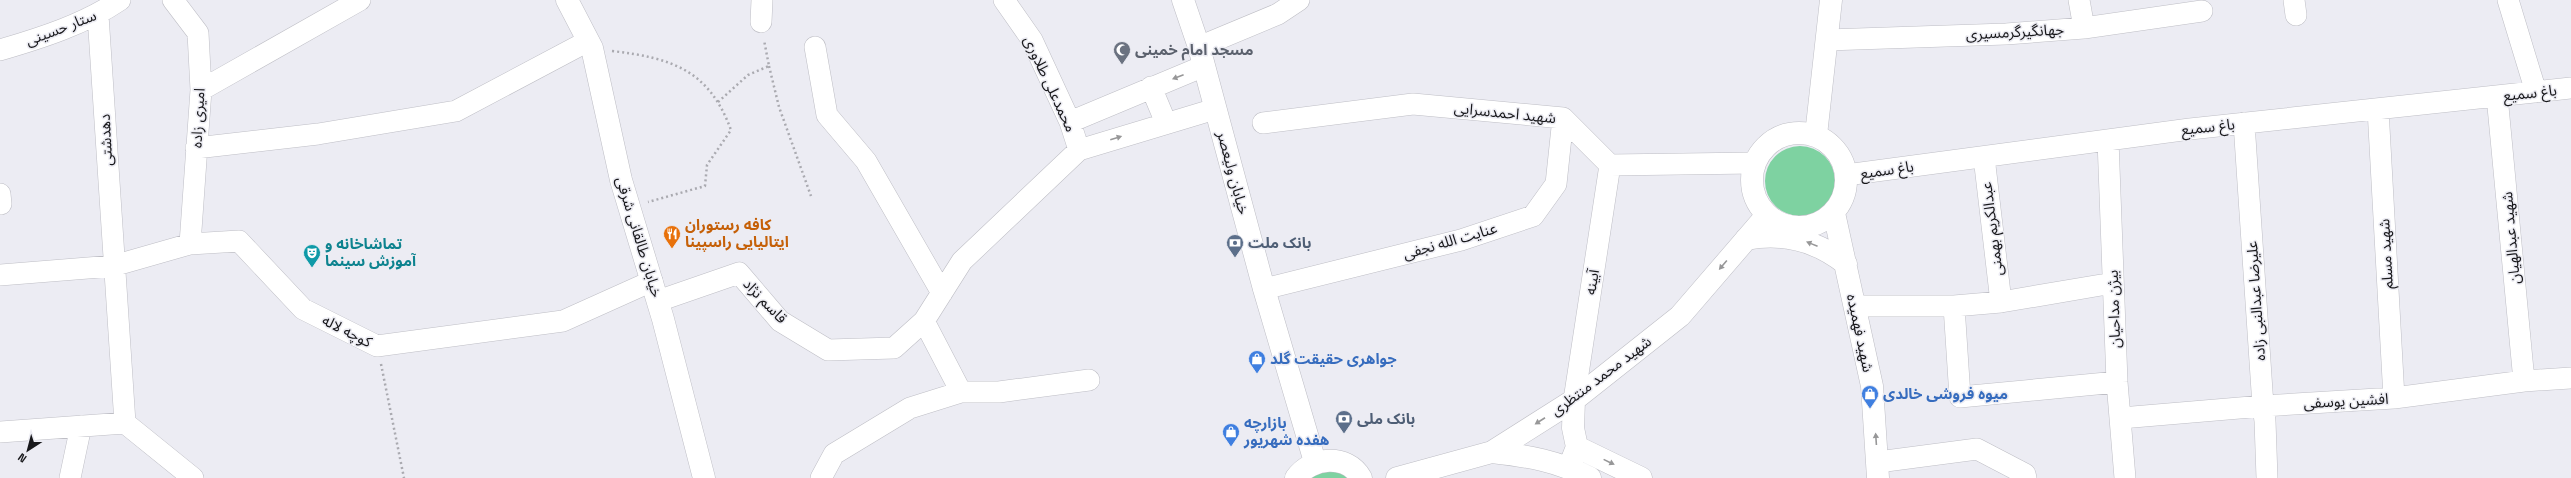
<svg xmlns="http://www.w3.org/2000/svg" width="2571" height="478" font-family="'Space Grotesk','Noto Sans Arabic',sans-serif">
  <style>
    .green { fill: #7ed2a1 }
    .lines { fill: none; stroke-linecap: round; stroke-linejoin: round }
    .minor-casing { stroke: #bebec5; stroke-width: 22 }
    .major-casing { stroke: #bebec5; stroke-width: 23 }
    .path { stroke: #aaaab0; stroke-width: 2.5; stroke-dasharray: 2 3; stroke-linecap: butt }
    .minor { stroke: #fff; stroke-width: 21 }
    .major { stroke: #fff; stroke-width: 22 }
    .oneway { fill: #979798 }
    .labels { text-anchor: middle; stroke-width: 3; stroke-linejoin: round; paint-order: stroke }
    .street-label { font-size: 15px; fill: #18181b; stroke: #ececf3 }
    .worship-label { font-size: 15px; font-weight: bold; fill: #5b616d; stroke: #ececf3; text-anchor: start }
    .food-label { font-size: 15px; font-weight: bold; fill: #c56008; stroke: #ececf3; text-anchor: start }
    .service-label { font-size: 15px; font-weight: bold; fill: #4e5e75; stroke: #ececf3; text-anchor: start }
    .culture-label { font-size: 15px; font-weight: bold; fill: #0d838f; stroke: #ececf3; text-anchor: start }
    .shop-label { font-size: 15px; font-weight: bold; fill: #366cbe; stroke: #ececf3; text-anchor: start }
  </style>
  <rect width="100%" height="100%" fill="#ececf3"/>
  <path class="green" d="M1765 181a35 35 0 1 1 70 0a35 35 0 1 1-70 0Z
    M1326,465L1356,478H1302Z"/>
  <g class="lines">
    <defs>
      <path id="minor" d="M173,0L198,33L201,90L190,244
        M1004,0L1032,40L1070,122L1079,150
        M2079,0L2084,28
        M2294,0L2296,15
        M2508,0L2536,92
        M98,15L125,423
        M761,22L762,0
        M1827,40L2006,34L2084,28L2202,11
        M815,47L827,115L866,161L942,293
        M1199,47L1278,14L1299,0
        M0,50C41,38 85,24 120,0
        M1151,87L1166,123
        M201,90L360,0
        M2497,96L2524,381
        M2378,109L2394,398
        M1070,122L1204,66
        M1263,123L1413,104L1563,118L1610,165L1754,163
        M2244,123L2263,406L2265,421L2267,478
        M2108,140L2117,382L2125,478
        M196,148L318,134L456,111L588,41
        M1984,157L2001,302
        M1846,175L2190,129L2571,88
        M0,194L1,204
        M0,275L113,266L190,244L239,241L303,309L377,346L563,321L652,281
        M1264,289L1461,240L1533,216L1556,184L1563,118
        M658,301L739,273L780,321L828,350L894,348L924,321L962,261L1079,150L1215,109
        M1855,306H1954L2001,302L2113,283
        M1954,306L1960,397L2117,382
        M961,392H999L1089,380
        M1574,400L1610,165
        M2121,418L2263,406L2394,398L2524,381L2571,378
        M0,432L125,423L193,478
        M1878,462L1977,449L2025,474L2026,478
        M70,478L81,426
        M821,478L834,454L910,408L961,392L924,321"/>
      <path id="major" d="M567,0L592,48L621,180L663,319L704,478
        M1183,0L1199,47L1264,289L1315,462
        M1752 180a47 47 0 1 1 94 0a47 47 0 1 1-94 0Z
        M1816,135L1831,0
        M1834,213L1872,386L1878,478
        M1746,239C1783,232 1816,240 1846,264
        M1577,447L1641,478
        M1492,452C1528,456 1558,461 1590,478
        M1572,460L1577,447L1573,428L1574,400
        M1296,478C1311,457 1347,453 1361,478
        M1397,478L1492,452L1574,400L1680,316L1767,215"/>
    </defs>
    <use href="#minor" class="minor-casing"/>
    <use href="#major" class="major-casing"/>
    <path class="path" d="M612,51C672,58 709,70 731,130L707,165L705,186L648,202
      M769,66L779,107L811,196
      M718,102L748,75L769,66L764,40
      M381,364L404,478"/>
    <use href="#minor" class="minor"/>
    <use href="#major" class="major"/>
  </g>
  <defs><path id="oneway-solid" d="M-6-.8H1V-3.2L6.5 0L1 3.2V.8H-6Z"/></defs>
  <g class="oneway">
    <use href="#oneway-solid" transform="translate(1178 77) rotate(159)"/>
    <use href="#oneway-solid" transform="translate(1116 138) rotate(-17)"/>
    <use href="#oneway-solid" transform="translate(1812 244) rotate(-158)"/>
    <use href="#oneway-solid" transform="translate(1723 265) rotate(130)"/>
    <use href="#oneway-solid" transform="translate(1540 421) rotate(147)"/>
    <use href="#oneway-solid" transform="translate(1876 439) rotate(-94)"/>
    <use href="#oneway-solid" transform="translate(1609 462) rotate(26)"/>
  </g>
  <defs>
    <symbol id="mosque-pin" viewBox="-11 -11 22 30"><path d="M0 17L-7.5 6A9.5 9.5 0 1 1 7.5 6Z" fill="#6b7280" stroke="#ececf3"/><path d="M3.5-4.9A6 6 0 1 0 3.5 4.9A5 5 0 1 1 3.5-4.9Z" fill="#fff"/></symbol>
    <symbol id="restaurant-pin" viewBox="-11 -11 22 30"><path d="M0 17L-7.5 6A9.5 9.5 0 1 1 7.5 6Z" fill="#e8710a" stroke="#ececf3"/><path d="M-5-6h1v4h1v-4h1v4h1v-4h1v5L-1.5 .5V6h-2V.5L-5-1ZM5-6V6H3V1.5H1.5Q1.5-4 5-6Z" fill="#fff"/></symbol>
    <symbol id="bank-pin" viewBox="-11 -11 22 30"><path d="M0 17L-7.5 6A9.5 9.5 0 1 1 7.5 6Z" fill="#5c6f8a" stroke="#ececf3"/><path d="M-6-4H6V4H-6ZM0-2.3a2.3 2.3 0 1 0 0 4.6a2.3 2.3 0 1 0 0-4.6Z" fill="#fff"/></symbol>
    <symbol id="theatre-pin" viewBox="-11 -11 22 30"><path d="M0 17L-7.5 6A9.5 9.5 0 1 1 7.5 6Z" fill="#0f9aa8" stroke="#ececf3"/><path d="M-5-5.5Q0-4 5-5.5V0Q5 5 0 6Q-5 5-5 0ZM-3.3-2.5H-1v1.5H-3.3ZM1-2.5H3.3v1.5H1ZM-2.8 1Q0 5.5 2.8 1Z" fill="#fff"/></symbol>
    <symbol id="shop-pin" viewBox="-11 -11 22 30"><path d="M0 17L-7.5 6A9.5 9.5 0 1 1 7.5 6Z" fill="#3f7fe0" stroke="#ececf3"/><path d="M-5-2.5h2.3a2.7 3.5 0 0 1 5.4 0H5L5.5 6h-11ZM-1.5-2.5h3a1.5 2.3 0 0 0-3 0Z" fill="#fff"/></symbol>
  </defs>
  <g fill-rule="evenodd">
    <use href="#mosque-pin" x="1112" y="40" width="20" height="27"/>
    <use href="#restaurant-pin" x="662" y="224" width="20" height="27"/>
    <use href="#bank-pin" x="1225" y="233" width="20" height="27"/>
    <use href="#theatre-pin" x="302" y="243" width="20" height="27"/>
    <use href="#shop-pin" x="1247" y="349" width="20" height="27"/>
    <use href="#shop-pin" x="1860" y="384" width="20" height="27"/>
    <use href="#bank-pin" x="1334" y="409" width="20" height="27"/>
    <use href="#shop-pin" x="1221" y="422" width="20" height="27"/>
  </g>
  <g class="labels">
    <g class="street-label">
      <text transform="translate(61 28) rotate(-21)" y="5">ستار حسینی</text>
      <text transform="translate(2015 32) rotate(-3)" y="5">جهانگیرگرمسیری</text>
      <text transform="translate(1050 84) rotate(65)" y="5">محمدعلی طلاوری</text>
      <text transform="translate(2530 93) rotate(-6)" y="5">باغ سمیع</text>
      <text transform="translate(1505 113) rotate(6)" y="5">شهید احمدسرایی</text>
      <text transform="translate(198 118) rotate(-87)" y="5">امیری زاده</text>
      <text transform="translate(2208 127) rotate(-6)" y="5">باغ سمیع</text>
      <text transform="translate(106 140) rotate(-93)" y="5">دهدشتی</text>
      <text transform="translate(1887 170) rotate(-8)" y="5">باغ سمیع</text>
      <text transform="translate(1233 173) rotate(75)" y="5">خیابان ولیعصر</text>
      <text transform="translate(1992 229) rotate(-97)" y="5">عبدالکریم بهمنی</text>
      <text transform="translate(639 237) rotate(73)" y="5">خیابان طالقانی شرقی</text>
      <text transform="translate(2511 238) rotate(-95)" y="5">شهید عبدالهیان</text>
      <text transform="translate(1450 241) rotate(-16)" y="5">عنایت الله نجفی</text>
      <text transform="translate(2386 254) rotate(-93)" y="5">شهید مسلم</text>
      <text transform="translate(1592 282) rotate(-81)" y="5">آبینه</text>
      <text transform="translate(765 301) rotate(46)" y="5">قاسم نژاد</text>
      <text transform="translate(2256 301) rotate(-94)" y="5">علیرضا عبدالنبی زاده</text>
      <text transform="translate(2114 309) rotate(-92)" y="5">بیژن مداحیان</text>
      <text transform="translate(347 331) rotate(27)" y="5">کوچه لاله</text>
      <text transform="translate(1860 333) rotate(78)" y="5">شهید فهمیده</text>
      <text transform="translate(1601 376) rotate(-37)" y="5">شهید محمد منتظری</text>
      <text transform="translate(2346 401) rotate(-3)" y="5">افشین یوسفی</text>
    </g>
    <g class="worship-label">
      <text x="1135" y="55">مسجد امام خمینی</text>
    </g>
    <g class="food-label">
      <text x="685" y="230">کافه رستوران<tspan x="685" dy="17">ایتالیایی راسپینا</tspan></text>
    </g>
    <g class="service-label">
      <text x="1248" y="248">بانک ملت</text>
      <text x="1357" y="424">بانک ملی</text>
    </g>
    <g class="culture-label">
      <text x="325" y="249">تماشاخانه و<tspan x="325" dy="17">آموزش سینما</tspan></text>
    </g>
    <g class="shop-label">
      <text x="1270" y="364">جواهری حقیقت گلد</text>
      <text x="1883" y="399">میوه فروشی خالدی</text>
      <text x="1244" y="428">بازارچه<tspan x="1244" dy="17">هفده شهریور</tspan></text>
    </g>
  </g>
  <g transform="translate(28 450) rotate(216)" stroke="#ececf3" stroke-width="3" paint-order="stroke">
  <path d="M0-3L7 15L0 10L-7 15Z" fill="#18181b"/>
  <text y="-6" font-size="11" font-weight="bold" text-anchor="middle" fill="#18181b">N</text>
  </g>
</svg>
